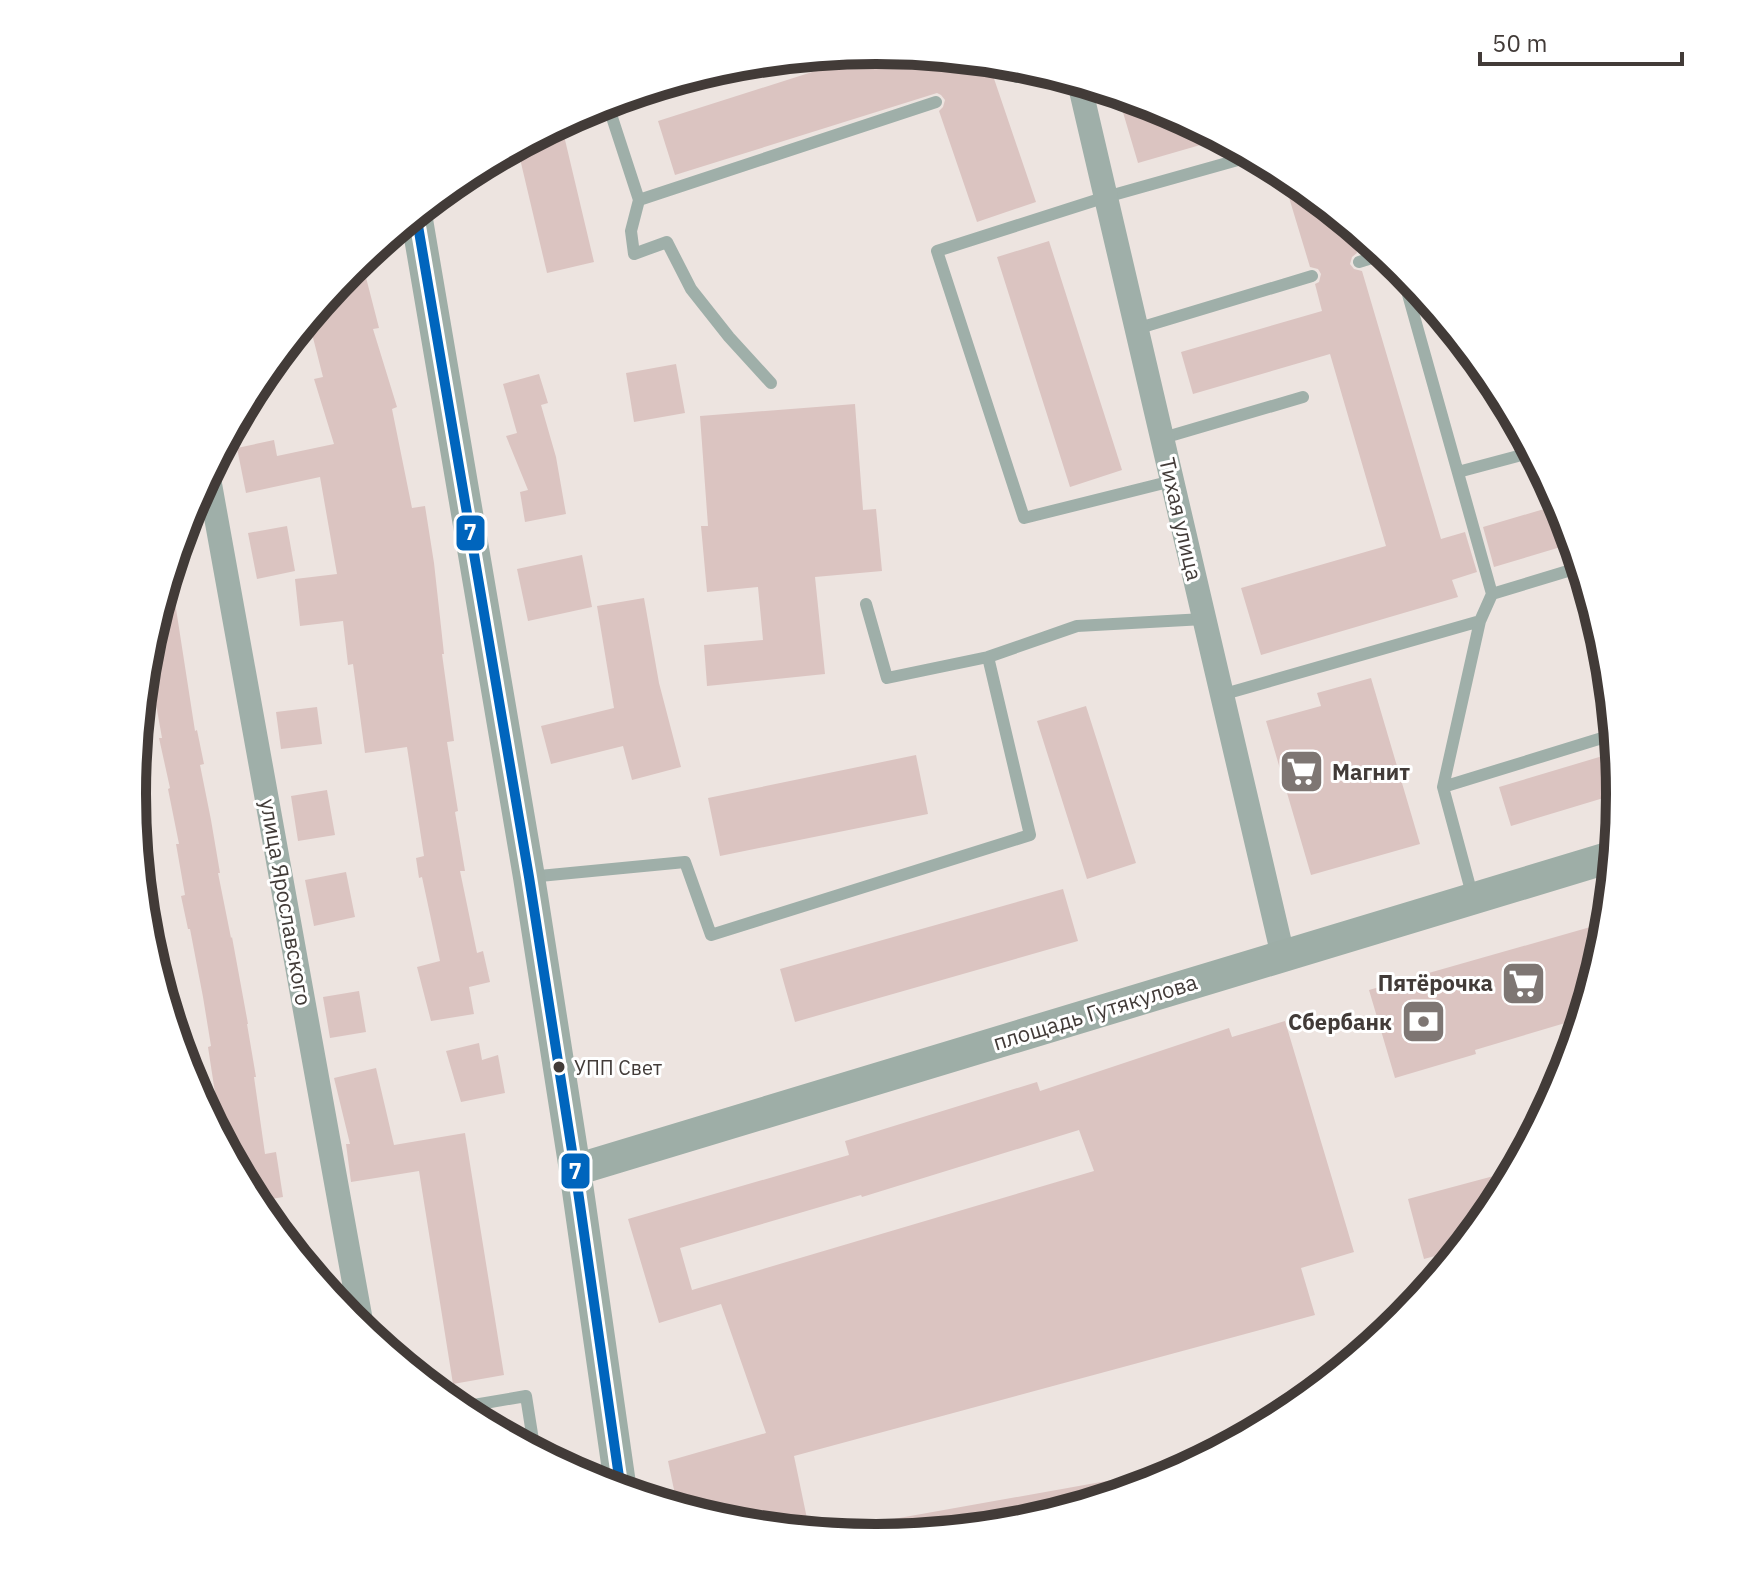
<svg xmlns="http://www.w3.org/2000/svg" width="1752" height="1589" font-family="'IBM Plex Sans',sans-serif">
  <style>
    .building { fill: #dbc4c1; fill-rule: evenodd }
    .lines { fill: none; stroke-linecap: round; stroke-linejoin: round }
    .lane { stroke: #9fafa9; stroke-width: 12 }
    .street { stroke: #9fafa9; stroke-width: 24 }
    .secondary { stroke: #9eaea7; stroke-width: 32 }
    .bus-1-casing { stroke: #fff; stroke-width: 16 }
    .bus-1 { stroke: #0065bd; stroke-width: 10 }
    .bus-dot { fill: #423b38; stroke: #fff; stroke-width: 3 }
    .labels { text-anchor: middle; stroke-width: 6; stroke-linejoin: round; paint-order: stroke }
    .bus-label { font-size: 20px; fill: #423b38; stroke: #fff; text-anchor: start }
    .street-label { font-size: 22px; fill: #423b38; stroke: #fff }
    .poi-label { font-size: 22px; font-weight: bold; fill: #423b38; stroke: #fff; text-anchor: end }
    .rim { fill: none; stroke: #423b38; stroke-width: 10 }
    .line-badge { stroke: #fff; stroke-width: 3 }
    .badge-label { font-size: 22px; text-anchor: middle; font-weight: bold; fill: #fff }
  </style>
  <rect width="100%" height="100%" fill="#ede4e0"/>
  <path class="building" d="M881,50L988,61L1036,202L977,222L939,111L943,107L945,100L941,95L937,93L675,175L658,121Z
    M1145,102L1161,107L1221,139L1138,163L1122,109Z
    M561,123L594,262L547,273L517,146Z
    M1281,171L1290,176L1348,223L1357,253L1352,257L1350,264L1354,269L1362,271L1441,539L1465,532L1477,572L1452,580L1458,597L1261,655L1241,588L1386,546L1330,354L1193,394L1181,352L1322,311L1315,284L1319,282L1321,274L1318,269L1310,267Z
    M1049,241L1122,470L1070,487L997,257Z
    M361,258L379,328L373,329L397,407L392,409L412,508L425,506L434,563L444,654H442L454,741L447,742L458,811L455,812L465,871H460L477,953L483,951L490,982L469,987L474,1014L431,1021L417,967L440,961L422,877L419,878L416,858L424,856L407,747L365,753L353,664L348,665L343,621L300,626L295,579L337,574L320,477L246,493L237,448L274,440L277,456L334,444L314,379L323,377L308,318L350,268Z
    M676,364L685,413L634,422L626,373Z
    M539,374L548,403L541,405L556,457L566,514L525,522L520,492L528,490L506,436L517,433L503,384Z
    M855,404L863,510L876,509L882,571L815,577L825,674L707,686L704,645L763,640L758,587L707,592L701,526H708L700,416Z
    M1561,504L1574,543L1494,567L1483,527Z
    M287,526L295,571L257,579L248,533Z
    M582,555L592,607L528,621L517,569Z
    M170,570L195,731L197,730L204,764L200,765L211,820L220,873H218L231,938L232,937L248,1024H247L256,1077H254L265,1154L276,1152L283,1197L254,1202L223,1145L208,1047L211,1046L203,997L190,929H188L181,896L185,895L176,844H179L168,789L170,788L159,738H162L146,648Z
    M644,598L659,683L681,767L632,780L623,746L551,764L541,726L614,708L597,606Z
    M1371,678L1420,844L1311,875L1266,721L1321,706L1317,693Z
    M1086,706L1136,863L1087,879L1037,721Z
    M317,707L322,744L281,749L276,712Z
    M1616,752L1620,793L1511,826L1499,787Z
    M916,755L928,814L720,856L708,798Z
    M327,790L335,835L298,841L291,796Z
    M346,872L355,917L314,926L305,880Z
    M1063,889L1078,941L795,1022L780,969Z
    M1608,922L1606,940L1582,1018L1475,1050L1476,1054L1395,1078L1369,990Z
    M359,991L366,1032L330,1038L323,997Z
    M1285,1021L1354,1252L1301,1268L1315,1315L794,1456L810,1533L730,1525L678,1509L668,1461L766,1433L721,1304L659,1323L628,1219L849,1155L845,1141L1037,1082L1040,1091L1229,1028L1232,1037ZM1079,1130L1094,1171L692,1290L680,1248L861,1195L862,1197Z
    M479,1043L482,1060L498,1055L505,1093L461,1102L446,1051Z
    M376,1068L394,1145L465,1133L504,1375L453,1384L419,1171L351,1182L346,1144H350L334,1078Z
    M1516,1170L1495,1208L1461,1249L1424,1259L1408,1199Z
    M1129,1477L1132,1491L1021,1525L873,1539L871,1523Z"/>
  <g class="lines">
    <path class="lane" d="M1017,77L1041,70
      M607,102L639,200L936,102
      M639,200L631,231L634,254L667,242L691,289L729,337L771,383
      M1359,262L1385,254
      M1400,266L1492,594L1480,621L1443,787L1473,898
      M1136,329L1312,276
      M1163,438L1303,397
      M1458,472L1533,452
      M1172,481L1024,518L937,251L1106,197L1252,156
      M1492,594L1581,567
      M866,604L887,678L988,657
      M1221,695L1480,621
      M1443,787L1615,734
      M529,877L685,862L711,935L1030,835L988,657L1077,626L1204,619
      M456,1408L526,1396L535,1453"/>
    <path class="street" d="M1079,82L1283,956
      M208,473L363,1332"/>
    <path class="secondary" d="M416,214L529,877L575,1170L621,1491
      M575,1170L1614,856"/>
    <defs>
      <path id="bus-1" d="M416,214L529,877L575,1170L621,1491"/>
    </defs>
    <use href="#bus-1" class="bus-1-casing"/>
    <use href="#bus-1" class="bus-1"/>
  </g>
  <defs>
    <symbol id="supermarket-square" viewBox="-11 -11 22 22"><rect x="-9" y="-9" width="18" height="18" rx="4" fill="#7e7673" stroke="#fff"/><path d="M-6-5.5h2.5l.6 2H6L4.5 2H-2.5L-4.4-4H-6ZM-1.5 3.2a1.3 1.3 0 1 0 .1 0ZM3 3.2a1.3 1.3 0 1 0 .1 0Z" fill="#fff"/></symbol>
    <symbol id="bank-square" viewBox="-11 -11 22 22"><rect x="-9" y="-9" width="18" height="18" rx="4" fill="#7e7673" stroke="#fff"/><path d="M-6-4H6V4H-6ZM0-2.3a2.3 2.3 0 1 0 0 4.6a2.3 2.3 0 1 0 0-4.6Z" fill="#fff"/></symbol>
  </defs>
  <g fill-rule="evenodd">
    <use href="#supermarket-square" x="1276" y="746" width="51" height="51"/>
    <use href="#supermarket-square" x="1498" y="958" width="51" height="51"/>
    <use href="#bank-square" x="1398" y="996" width="51" height="51"/>
  </g>
  <circle class="bus-dot" cx="559" cy="1067" r="7"/>
  <g class="labels">
    <g class="bus-label">
      <text x="574" y="1075">УПП Свет</text>
    </g>
    <g class="street-label">
      <text transform="translate(1181 519) rotate(77)" y="8">Тихая улица</text>
      <text transform="translate(286 902) rotate(80)" y="8">улица Ярославского</text>
      <text transform="translate(1095 1012) rotate(-17)" y="8">площадь Гутякулова</text>
    </g>
    <g class="poi-label">
      <text x="1332" y="780" text-anchor="start">Магнит</text>
      <text x="1493" y="991">Пятёрочка</text>
      <text x="1392" y="1030">Сбербанк</text>
    </g>
  </g>
  <path d="M0 0H1752V1589H0ZM146 794a730 730 0 1 1 1460 0a730 730 0 1 1-1460 0Z" fill="#fff" fill-rule="evenodd"/>
  <path class="rim" d="M146 794a730 730 0 1 1 1460 0a730 730 0 1 1-1460 0Z"/>
  <g class="line-badge">
    <rect x="455" y="514" width="31" height="38" rx="8" fill="#0065bd"/>
    <rect x="560" y="1152" width="31" height="38" rx="8" fill="#0065bd"/>
  </g>
  <g class="badge-label">
    <text x="470" y="540">7</text>
    <text x="575" y="1179">7</text>
  </g>
  <path d="M1480 52v12h202v-12" fill="none" stroke="#423b38" stroke-width="4"/>
  <text x="1492" y="52" font-size="24" fill="#423b38" stroke="#ffffff" stroke-width="6" paint-order="stroke">50 m</text>
</svg>
